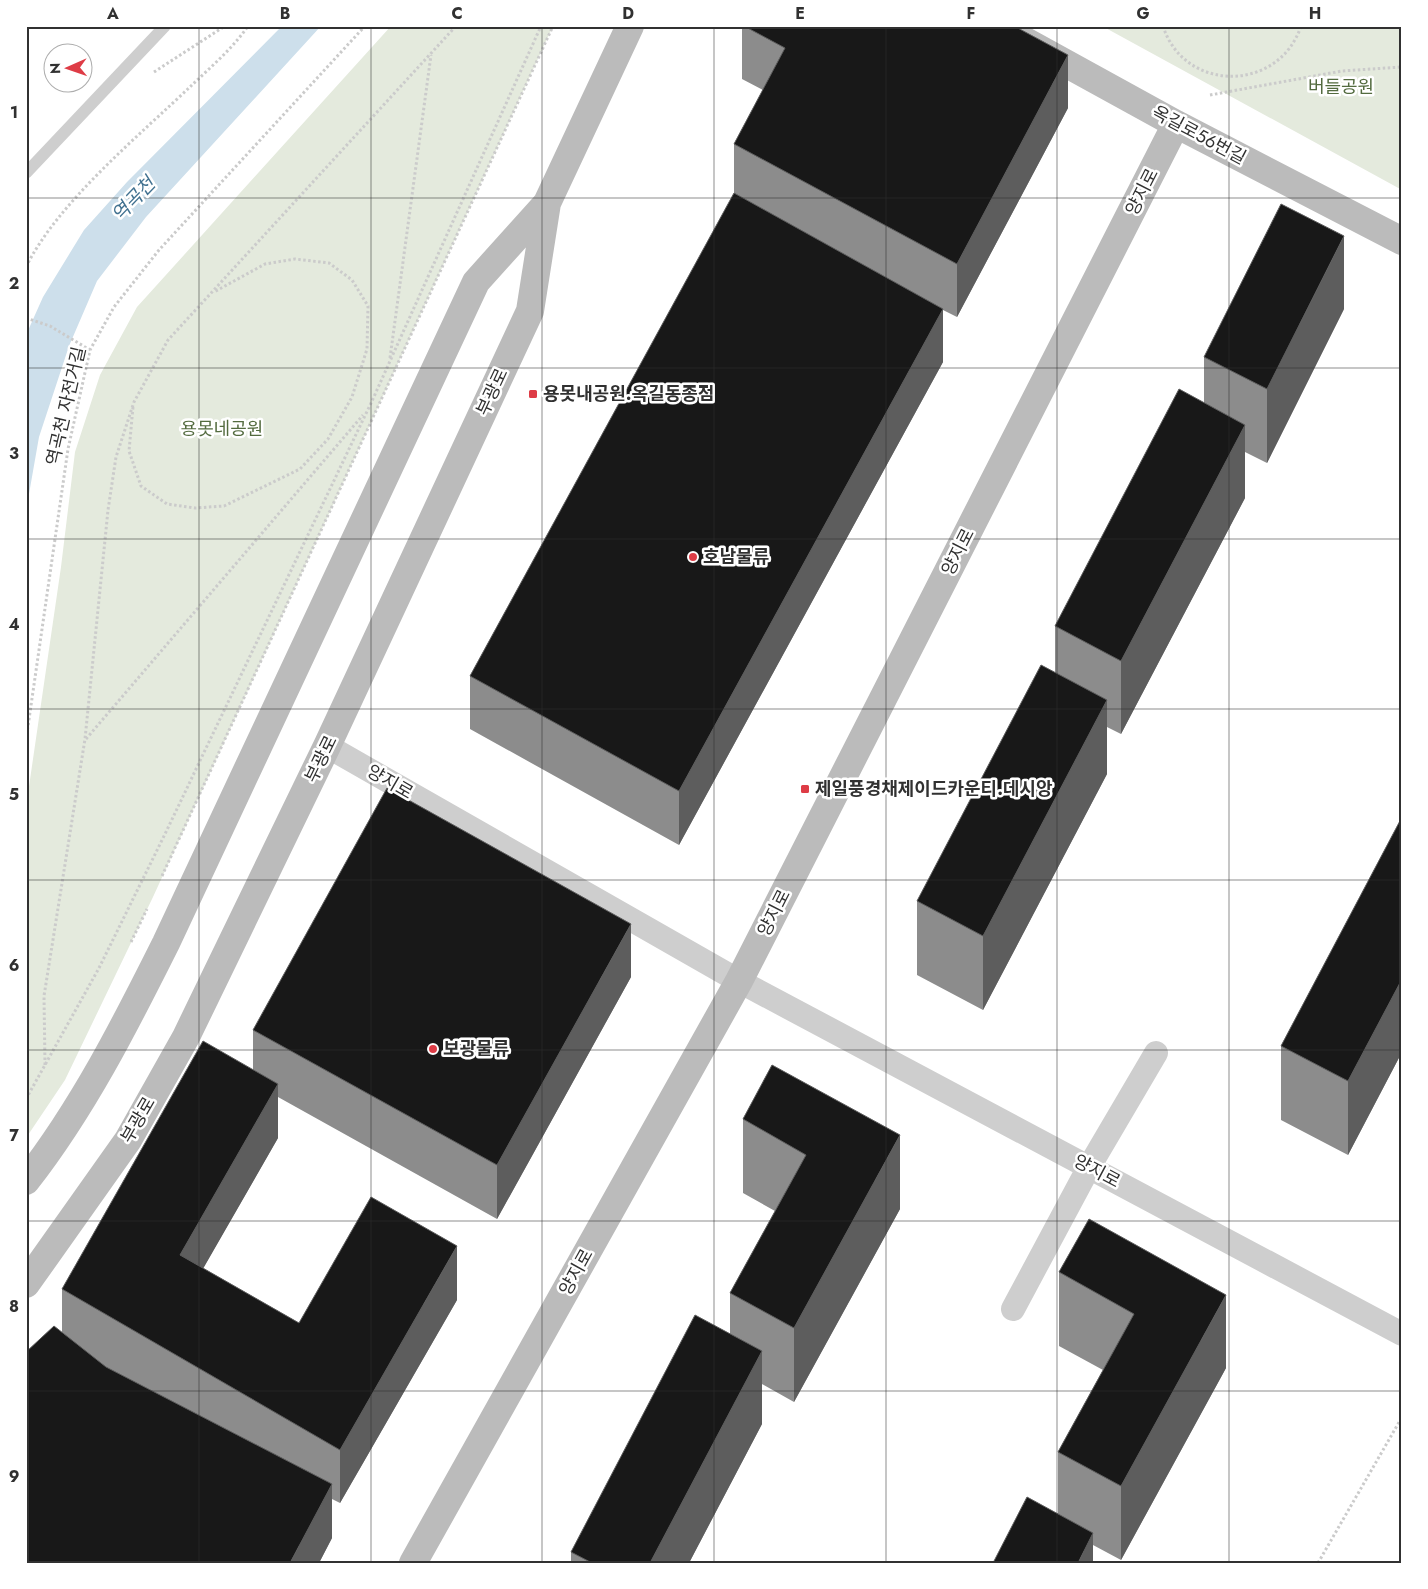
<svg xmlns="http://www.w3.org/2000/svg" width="1428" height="1589" font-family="Jost,'Noto Sans KR',sans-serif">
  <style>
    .green { fill: #e4eadd }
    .water { fill: #cddfeb }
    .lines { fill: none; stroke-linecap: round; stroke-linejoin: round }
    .path { stroke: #cbcbcb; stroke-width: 3; stroke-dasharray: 2.5 2.5; stroke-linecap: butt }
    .lane { stroke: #cecece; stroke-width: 12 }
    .street { stroke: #cecece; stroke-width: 24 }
    .secondary { stroke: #bbb; stroke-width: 28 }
    .wall { fill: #8c8c8c }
    .shaded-wall { fill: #5d5d5d }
    .building { fill: #181818; stroke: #5d5d5d }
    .grid { fill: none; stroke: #313131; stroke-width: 1; stroke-opacity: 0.55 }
    .poi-dot { fill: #de3c46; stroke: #fff; stroke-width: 2 }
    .labels { text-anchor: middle; stroke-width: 5; stroke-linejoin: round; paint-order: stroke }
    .park-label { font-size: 18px; fill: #536b3f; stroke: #fff }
    .street-label { font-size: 18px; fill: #313131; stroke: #fff }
    .poi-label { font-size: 18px; font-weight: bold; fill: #313131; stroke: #fff; text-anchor: start }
    .water-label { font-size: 19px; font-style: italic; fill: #417190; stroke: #fff }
    .neatline { fill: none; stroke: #313131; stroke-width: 2 }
    .grid-label { font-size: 16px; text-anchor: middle; font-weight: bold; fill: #313131 }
  </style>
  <rect width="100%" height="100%" fill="#fff"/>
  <path class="green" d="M391,26H553L153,897L65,1080L26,1138V807L61,567L75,452L100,375L137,307Z
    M1102,26H1402V190Z"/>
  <path class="water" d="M282,26H321L146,217L97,281L69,346L39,437L26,511V335L43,297L84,230L127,182Z"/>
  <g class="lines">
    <path class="path" d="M1163,26C1184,93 1279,93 1301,26
      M154,72L225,26
      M1210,95L1342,71L1402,67
      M26,267C58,202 140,135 193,84C212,66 233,48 248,26
      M26,318L50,326L90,350
      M390,358L431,55
      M133,407L129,451L141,486L167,504L195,508L224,506L300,469L328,439L352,397L367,349L368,306L352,280L329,263L295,259L265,264L214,292
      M86,739L363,415
      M26,740L68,449L90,350L114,307L159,250L365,26
      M162,876L553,26
      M131,942L147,909
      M45,1065L44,996L85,739L108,510L116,457L134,402L168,340L456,26
      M26,1099L99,968L165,834L372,401L541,26
      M1318,1563L1402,1417"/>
    <path class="lane" d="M26,173L165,26"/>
    <path class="street" d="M327,746L739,981L1402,1334
      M1013,1309L1089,1167L1156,1053"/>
    <path class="secondary" d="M998,26L1176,124L1402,241
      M26,1181C83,1108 125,1025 166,943L476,282L547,203
      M26,1284L128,1140L186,1037L327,746L530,311L547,203L630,26
      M413,1563L739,981L1176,124"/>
  </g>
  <path class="wall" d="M742,26H1014L1068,108L957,317L943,310V362L679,845L470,729V676L734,194V144L763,90L742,79Z
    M1344,309L1267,463L1245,452V498L1121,734L1107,727V774L983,1010L917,975V901L1055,672V626L1204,402V357Z
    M1402,817V1052L1348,1155L1281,1120V1046Z
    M631,977L497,1219L278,1097V1138L203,1268L299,1323L457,1300L340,1503L332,1499V1538L319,1563L62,1332V1289L253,1070V1030Z
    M772,1065L900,1209L794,1402L762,1384V1424L689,1563H571V1552L730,1334V1293L775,1211L743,1193V1119Z
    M1089,1219L1226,1368L1121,1560L1093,1545V1563L1058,1514V1452L1103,1370L1059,1346V1272Z"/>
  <path class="shaded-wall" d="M1068,55V108L957,317V264Z
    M1344,236V309L1267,463V389Z
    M943,309V362L679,845V791Z
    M1245,425V498L1121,734V661Z
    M1107,700V774L983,1010V936Z
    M631,924V977L497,1219V1165Z
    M1402,979V1052L1348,1155V1081Z
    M278,1084V1138L180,1309V1255Z
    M900,1135V1209L794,1402V1328Z
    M457,1246V1300L340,1503V1450Z
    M1226,1295V1368L1121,1560V1486Z
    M762,1351V1424L689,1563H650Z
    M332,1484V1538L319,1563H290Z
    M1093,1533V1563H1078Z"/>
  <path class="building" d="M744,26H1014L1068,55L957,264L734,144L785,48Z
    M734,193L943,309L679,791L470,676Z
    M1281,204L1344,236L1267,389L1204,357Z
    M1179,389L1245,425L1121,661L1055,626Z
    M1041,665L1107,700L983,936L917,901Z
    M387,788L631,924L497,1165L253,1030Z
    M1402,817V979L1348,1081L1281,1046Z
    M203,1041L278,1084L180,1255L299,1323L371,1197L457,1246L340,1450L62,1289Z
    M772,1065L900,1135L794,1328L730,1293L806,1155L743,1119Z
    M1089,1219L1226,1295L1121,1486L1058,1452L1134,1314L1059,1272Z
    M695,1315L762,1351L650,1563H592L571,1552Z
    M54,1326L106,1367L332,1484L290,1563H26V1352Z
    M1027,1497L1093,1533L1078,1563H993Z"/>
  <path class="grid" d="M199,26V1563M371,26V1563M542,26V1563M714,26V1563M886,26V1563M1057,26V1563M1229,26V1563M26,198H1402M26,368H1402M26,539H1402M26,709H1402M26,880H1402M26,1050H1402M26,1221H1402M26,1391H1402"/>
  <g class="poi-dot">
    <rect x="528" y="389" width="10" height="10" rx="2.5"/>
    <circle cx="693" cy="557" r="5"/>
    <rect x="800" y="784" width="10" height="10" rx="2.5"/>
    <circle cx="433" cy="1049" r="5"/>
  </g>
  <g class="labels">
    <g class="park-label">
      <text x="1341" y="93">버들공원</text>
      <text x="222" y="435">용못네공원</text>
    </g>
    <g class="street-label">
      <text transform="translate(1199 135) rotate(28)" y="6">옥길로56번길</text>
      <text transform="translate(1142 192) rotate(-63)" y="6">양지로</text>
      <text transform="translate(492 392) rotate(-65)" y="6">부광로</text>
      <text transform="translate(66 406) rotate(-77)" y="6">역곡천 자전거길</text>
      <text transform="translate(958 552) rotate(-63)" y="6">양지로</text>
      <text transform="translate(321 759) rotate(-64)" y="6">부광로</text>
      <text transform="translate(390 782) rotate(30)" y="6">양지로</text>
      <text transform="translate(774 913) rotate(-63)" y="6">양지로</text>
      <text transform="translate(138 1120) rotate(-60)" y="6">부광로</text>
      <text transform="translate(1097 1171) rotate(28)" y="6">양지로</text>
      <text transform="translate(576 1272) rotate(-61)" y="6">양지로</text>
    </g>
    <g class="poi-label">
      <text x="543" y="400">용못내공원.옥길동종점</text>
      <text x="703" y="563">호남물류</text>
      <text x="815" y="795">제일풍경채제이드카운티.데시앙</text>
      <text x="443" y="1055">보광물류</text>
    </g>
    <g class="water-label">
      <text transform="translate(133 199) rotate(-46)" y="7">역곡천</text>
    </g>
  </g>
  <rect width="1428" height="1589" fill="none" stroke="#ffffff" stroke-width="55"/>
  <g transform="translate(68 68) rotate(268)"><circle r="24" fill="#ffffff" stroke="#adadad"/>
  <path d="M0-4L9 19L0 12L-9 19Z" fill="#de3c46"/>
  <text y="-8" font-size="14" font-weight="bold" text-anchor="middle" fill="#313131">N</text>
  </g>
  <rect x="28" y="28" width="1372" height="1534" class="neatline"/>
  <g class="grid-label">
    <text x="113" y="19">A</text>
    <text x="285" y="19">B</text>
    <text x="457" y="19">C</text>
    <text x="628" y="19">D</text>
    <text x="800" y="19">E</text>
    <text x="971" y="19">F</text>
    <text x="1143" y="19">G</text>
    <text x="1315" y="19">H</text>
    <text x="14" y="118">1</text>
    <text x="14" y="289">2</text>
    <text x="14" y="459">3</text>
    <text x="14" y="630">4</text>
    <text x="14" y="800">5</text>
    <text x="14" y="971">6</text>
    <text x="14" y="1141">7</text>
    <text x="14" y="1312">8</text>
    <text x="14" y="1482">9</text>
  </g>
</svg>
